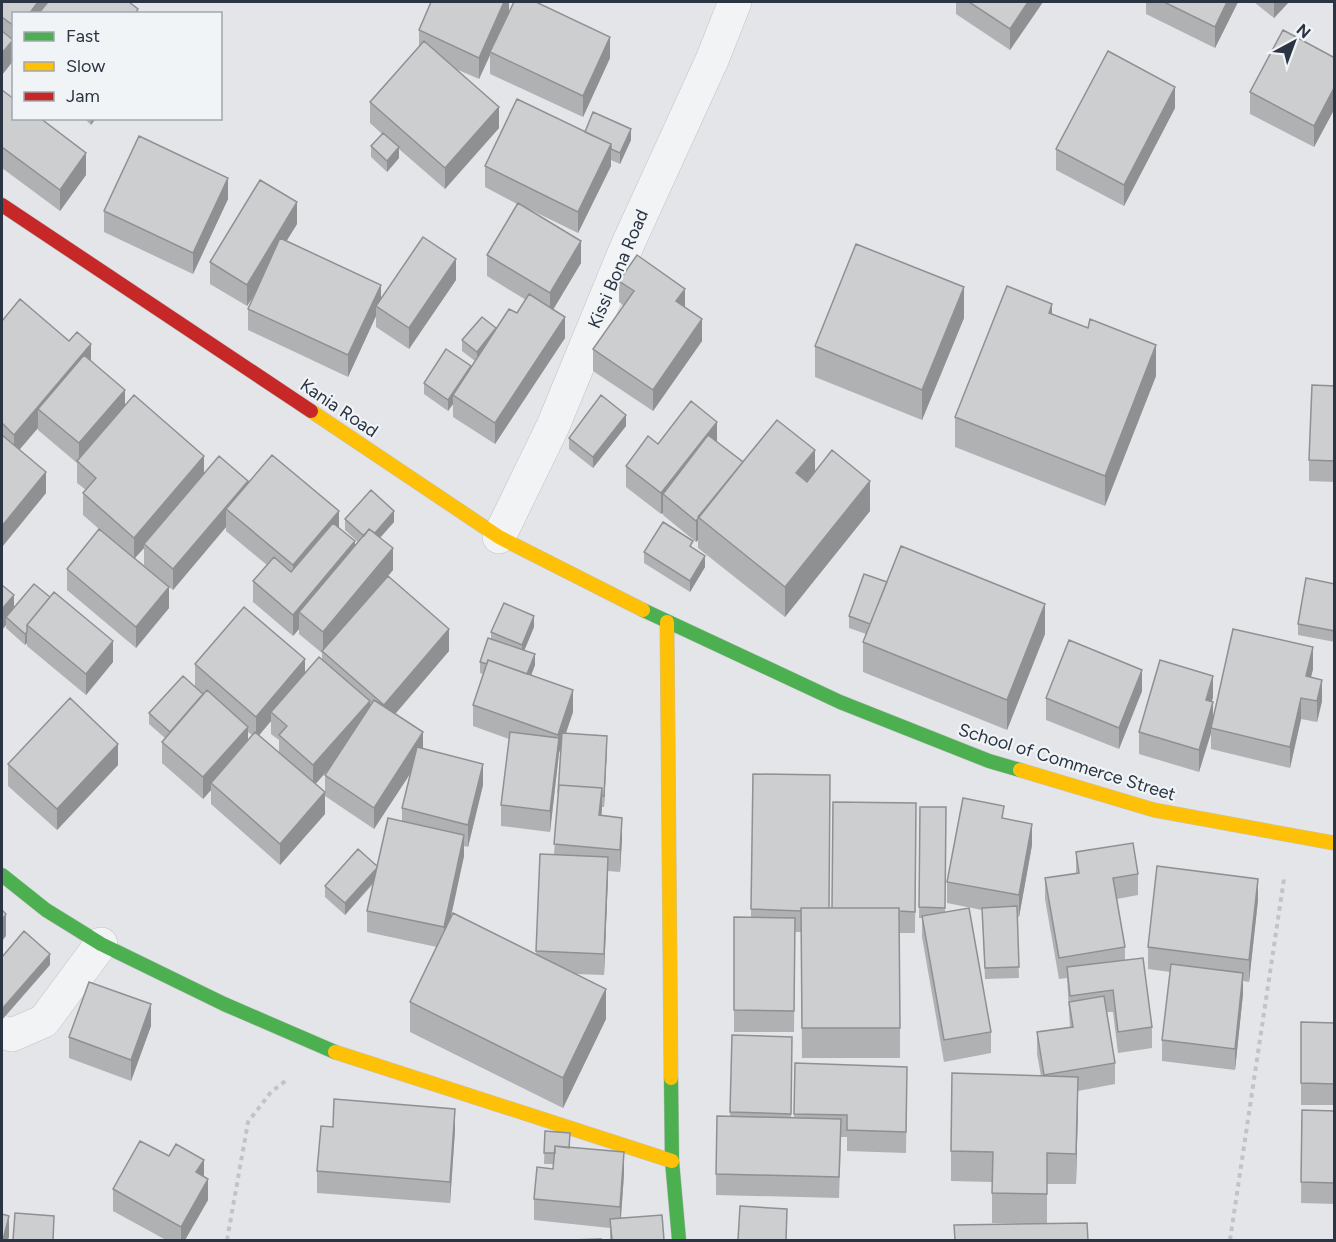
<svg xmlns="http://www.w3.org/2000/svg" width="1336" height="1242" font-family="Figtree,sans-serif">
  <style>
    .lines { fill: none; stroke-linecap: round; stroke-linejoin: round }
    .street-casing { stroke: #c1c3c6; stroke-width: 34 }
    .fast-casing { stroke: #c1c3c6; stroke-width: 15 }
    .slow-casing { stroke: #c1c3c6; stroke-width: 15 }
    .jam-casing { stroke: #c1c3c6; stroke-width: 15 }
    .path { stroke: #c1c4c7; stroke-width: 4; stroke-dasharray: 4.5 4.5; stroke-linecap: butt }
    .street { stroke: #f2f3f5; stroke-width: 33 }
    .fast { stroke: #4caf50; stroke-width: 14 }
    .slow { stroke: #ffc107; stroke-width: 14 }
    .jam { stroke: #c62828; stroke-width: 14 }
    .wall { fill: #afb1b3; fill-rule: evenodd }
    .shaded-wall { fill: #8f9092 }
    .building { fill: #ccced0; stroke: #8f9092; stroke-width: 1.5 }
    .labels { text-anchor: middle; stroke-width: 4.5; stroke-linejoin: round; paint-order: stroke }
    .street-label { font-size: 18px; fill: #2a3442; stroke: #f1f4f7 }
  </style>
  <rect width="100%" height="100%" fill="#e3e5e8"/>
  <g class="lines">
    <defs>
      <path id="street" d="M499,537L553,426L627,246L712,60L735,2
        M2,1032L12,1035L44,1021L101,944"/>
      <path id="fast" d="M643,610L840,702L989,761L1020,770
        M2,875L46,910L101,944L224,1004L335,1052
        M671,1078L672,1161L679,1240"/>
      <path id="slow" d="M311,411L499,537L643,610
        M667,622L671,1078
        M1020,770L1154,810L1334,843
        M335,1052L672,1161"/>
      <path id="jam" d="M2,205L311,411"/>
    </defs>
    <use href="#street" class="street-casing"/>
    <use href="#fast" class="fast-casing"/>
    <use href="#slow" class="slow-casing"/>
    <use href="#jam" class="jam-casing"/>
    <path class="path" d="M227,1240L248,1122L271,1092L288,1079
      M1230,1240L1284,879"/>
    <use href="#street" class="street"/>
    <use href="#fast" class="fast"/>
    <use href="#slow" class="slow"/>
    <use href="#jam" class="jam"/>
  </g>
  <path class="wall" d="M2,2L138,14H14L13,61L2,75Z
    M509,2V13L610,58L583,117L490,74V55L479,79L456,69L499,128L445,189L399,149V158L387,172L371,157V146L382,134L370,123V102L419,48V30Z
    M956,2H1043L1010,50L956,14Z
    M1146,2H1238L1215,48L1146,14Z
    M1254,2H1289L1274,18Z
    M1335,58V108L1314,147L1250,114V92Z
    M2,90L86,175L60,211L2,168Z
    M1175,108L1124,206L1056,170V149Z
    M84,118H96L91,125Z
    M585,132L631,140L620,164L611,160V166L578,233L529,209L581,263L553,309L565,338L495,444L453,417V404L448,411L424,394V383L471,368L475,361L462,351V340L496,328L517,313L526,300L487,276V255L517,204L485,187V166Z
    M228,199L193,274L104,232V211Z
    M297,224L286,241L381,300L456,280L409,349L376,327V316L348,377L248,330V309L255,294L247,306L210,284V262Z
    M619,281L702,341L653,411L593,371V349L624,306L619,302Z
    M1052,314L1156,376L1105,506L955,447V417Z
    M964,318L922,420L815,377V346Z
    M2,321L91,361L125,406L204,473L248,483L339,528L355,545L358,542L345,530V519L394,522L380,538L393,570L388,576L449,651L395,714L423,749L483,785L468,847L464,846V856L450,921L536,954L540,854H554L562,745L559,753L550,832L501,826V805L509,739L473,726V705L483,674L480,673V662L491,639V632L534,627L524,651L535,665L531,675L573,712L566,733L607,747L604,807H602L601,815L622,839L620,872L608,871L604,975L575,974L606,1019L563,1108L410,1032V1002L437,947L367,932V911L374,883L345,915L325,897V886L377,866L402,821V808L410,774L374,829L325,796V814L280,865L211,804V790L203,799L162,763V742L165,738L149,724V713L203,694L195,686V664L305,673L322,660V653L299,634V629L293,636L253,602V581L267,565L226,531V527L173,590L169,587V608L136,648L67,590V569L107,536L83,515V493L86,490L77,483V463L38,430V428L19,450L46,493L2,547ZM144,548V565L135,558ZM271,721V734L279,740V753L259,735ZM248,732L252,735L248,740ZM330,767L325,775V792L315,784Z
    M1335,386V482L1309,481V460Z
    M626,426L593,468L569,449V438Z
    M717,442L743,462L815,472L870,511L785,617L698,548V540L696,542L663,515V513L661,514L626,487V466L658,444Z
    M693,549L705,567L690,592L644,563V552Z
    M1335,584V642L1298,635V624Z
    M2,585L14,608L113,662L86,695L27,646V643L25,645L6,628V625L2,630Z
    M849,616L1045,634L1007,730L863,672V642L866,634L849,628Z
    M1313,669L1311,677L1322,701L1317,722L1301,719L1290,768L1211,749V733L1199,772L1139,754V732L1213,697L1212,701L1213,715Z
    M1142,691L1119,749L1046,720V698Z
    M8,764L118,765L57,830L8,786Z
    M753,774L829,908H832L916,803L915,933H900V1058H802L801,932H795L794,1032H734V917H751Z
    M920,807H946L945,912L991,1032V1053L944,1062L922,937V918H919Z
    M1004,818L1032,845L1019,917L1017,916L1019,978L985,979L982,910L947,903V882Z
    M1076,852L1138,874V895L1117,899L1125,947V960L1152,1027V1048L1118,1053L1113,1012H1107L1115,1063V1084L1078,1091L1076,1184H1047V1224L992,1223V1182L951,1181V1151L1041,1076L1037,1054V1032L1070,1027L1067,978L1059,979L1045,899V878L1076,874Z
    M1258,900L1249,982L1243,981V994L1235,1070L1162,1061V1040L1170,972L1148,969V947Z
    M1301,1022L1335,1023V1105H1301Z
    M151,1026L131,1081L69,1058V1037Z
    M732,1035L792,1037L791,1118H794L795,1063L907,1088L906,1153L847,1151V1137H841L839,1198L716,1195V1174L730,1117Z
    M1302,1110L1335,1111V1204L1301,1203Z
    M455,1130L450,1203L317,1193V1171Z
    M545,1131L570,1148L624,1174L621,1219L664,1240H610V1228L534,1220V1199L553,1169L554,1164H544Z
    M169,1156L204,1176L208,1200L185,1240H166L113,1211V1189Z"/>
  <path class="shaded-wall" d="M38,2H55L45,14H29Z
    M504,2H509V14L490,52V55L479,79V58Z
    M1028,2H1043L1010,50V29Z
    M1227,2H1238L1215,48V27Z
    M1274,2H1289L1274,18Z
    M610,37V58L583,117V96Z
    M13,40V61L2,75V53Z
    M1335,86V108L1314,147V126Z
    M1175,87V108L1124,206V185Z
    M499,107V128L445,189V168Z
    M91,118H96L91,125Z
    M631,129V140L620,164V153Z
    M611,144V166L578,233V212Z
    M399,147V158L387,172V161Z
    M86,153V175L60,211V190Z
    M228,178V199L193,274V253Z
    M297,202V224L247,306V285Z
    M581,241V263L550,315V293Z
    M456,259V280L409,349V328Z
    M381,285V306H376V316L348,377V355Z
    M964,287V318L922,420V390Z
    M685,289V310L676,301Z
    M1052,304V334L1049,313Z
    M565,317V338L495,444V423Z
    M702,319V341L653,411V390Z
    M496,328L477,363V352Z
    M91,344V365L38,409V428L14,456V435Z
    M1156,345V376L1105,506V476Z
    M471,366V377L453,395V404L448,411V400Z
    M125,390V411L79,463V443Z
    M626,415V426L593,468V457Z
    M717,422V443L663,494V513L661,514V493Z
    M815,450V481L796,503V473Z
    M204,456V477L144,544V548L134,559V538Z
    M46,472V493L2,547V526Z
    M248,481V502L226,509V527L173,590V569Z
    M870,481V511L785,617V587Z
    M339,511V532L293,587V565Z
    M394,511V522L368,551V540Z
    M698,519V540L696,542V521Z
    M355,541V563L299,612V629L293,636V615Z
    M393,548V570L324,652H323V632Z
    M705,556V567L690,592V581Z
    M169,587V608L136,648V627Z
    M14,595V617H6V625L2,630V609Z
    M1045,604V634L1007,730V700Z
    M534,616V627L522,656V645Z
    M449,629V651L384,727V705Z
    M27,632V643L25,645V634Z
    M113,641V662L86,695V674Z
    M1313,647V669L1306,697V676Z
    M535,654V665L526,689V678Z
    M305,659V681L271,712V721L256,739V717Z
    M1142,670V691L1119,749V728Z
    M1213,676V697L1206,721V700Z
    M1322,680V701L1317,722V701Z
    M573,690V712L559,753L550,832V811L558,749V735Z
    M1301,698V719L1290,768V747Z
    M370,701V722L313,787V765Z
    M1213,702V723L1211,728V733L1199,772V750Z
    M248,727V748L211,783V790L203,799V777Z
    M423,732V754L374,829V808Z
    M607,736V747L604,807V796Z
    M118,744V765L57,830V809Z
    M483,764V785L468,847V825Z
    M602,788V809L599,837V815Z
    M325,792V814L280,865V844Z
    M622,818V839L620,872V850Z
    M1032,824V845L1019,917V895Z
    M464,835V856L444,948V927Z
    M608,857V878L604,975V954Z
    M378,866V877L345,915V903Z
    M1258,879V900L1249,982V960Z
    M6,914V936L2,941V920Z
    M50,954V965L2,1020V1009Z
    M1243,973V994L1235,1070V1049Z
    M606,989V1019L563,1108V1078Z
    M151,1004V1026L131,1081V1060Z
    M1078,1077V1107L1076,1184V1154Z
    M455,1109V1130L450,1203V1182Z
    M624,1152V1174L620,1228V1207Z
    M204,1160V1181L196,1172Z
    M208,1179V1200L185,1240H181V1227Z
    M9,1216V1237L8,1240H3Z"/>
  <path class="building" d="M2,2H38L29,14H14V26L2,17Z
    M48,2H129L138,9L135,14H38Z
    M431,2H504L479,58L419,30Z
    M514,2H536L610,37L583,96L490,52Z
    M969,2H1028L1010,29Z
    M1164,2H1227L1215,27Z
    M1283,30L1335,58V86L1314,126L1250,92Z
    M2,31L13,40L2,53Z
    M424,41L499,107L445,168L370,102Z
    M1108,51L1175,87L1124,185L1056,149Z
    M2,90L14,99V118H40L86,153L60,190L2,147Z
    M517,99L611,144L578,212L485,166Z
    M593,112L631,129L620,153L611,149V144L585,132Z
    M383,133L399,147L387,161L371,146Z
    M139,136L228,178L193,253L104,211Z
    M260,180L297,202L247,285L210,262Z
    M518,203L581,241L550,293L487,255Z
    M423,237L456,259L409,328L376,306Z
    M280,238L381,285L348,355L248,309Z
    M856,244L964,287L922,390L815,346Z
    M637,255L685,289L676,301L702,319L653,390L593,349L634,291L619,281Z
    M1007,286L1052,304L1049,313L1088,328L1090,319L1156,345L1105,476L955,417Z
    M529,294L565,317L495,423L453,395L509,309L517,313Z
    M20,299L69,341L77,332L91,344L14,435L2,423V321Z
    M482,317L496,328L477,352L462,340Z
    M446,349L471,366L448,400L424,383Z
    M84,355L125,390L79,443L38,409Z
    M1312,385L1335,386V461L1309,460Z
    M134,395L204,456L134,538L83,493L96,478L77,461Z
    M601,395L626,415L593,457L569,438Z
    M691,401L717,422L661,493L626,466L648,436L658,444Z
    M777,420L815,450L796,473L807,482L832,450L870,481L785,587L698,517Z
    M2,435L46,472L2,526Z
    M708,435L743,462L696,521L663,494Z
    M272,455L339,511L293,565L226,509Z
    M219,456L248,481L173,569L144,544Z
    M371,490L394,511L375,533L369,529L364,536L345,519Z
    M663,522L693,541L690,546L705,556L690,581L644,552Z
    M333,523L355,541L293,615L253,581L274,557L291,572Z
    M99,529L169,587L136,627L67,569Z
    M369,529L393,548L323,632L299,612Z
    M901,546L1045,604L1007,700L863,642Z
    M864,574L887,582L870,624L849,616Z
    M388,576L449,629L384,705L322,651Z
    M1306,578L1335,584V631L1298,624Z
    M34,584L50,597L27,625V632L25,634L6,617Z
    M2,585L14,595L2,609Z
    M54,592L113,641L86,674L27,625Z
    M504,603L534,616L522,645L491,632Z
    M244,607L305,659L256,717L195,664Z
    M1233,629L1313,647L1306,676L1322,680L1317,701L1301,698L1290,747L1211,728Z
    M488,638L535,654L527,674L488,660L487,664L480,662Z
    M1069,640L1142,670L1119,728L1046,698Z
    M319,657L370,701L313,765L279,735L287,726L271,712Z
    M488,660L573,690L558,735L473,705Z
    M1160,660L1213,676L1206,700L1213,702L1199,750L1139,732Z
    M183,676L203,694L170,732L149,713Z
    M207,690L248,727L203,777L162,742Z
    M70,698L118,744L57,809L8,764Z
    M374,700L423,732L374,808L325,775Z
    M255,732L325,792L280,844L211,783Z
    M510,732L559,738L550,811L501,805Z
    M562,733L607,736L604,796H602V788L559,785L558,793Z
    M417,747L483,764L468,825L402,808Z
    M753,774L830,775L829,908H801V911L751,909Z
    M559,785L602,788L599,815L622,818L620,850L554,844Z
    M963,798L1004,806L1002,818L1032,824L1019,895L947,882Z
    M833,802L916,803L915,912L899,911V908H832Z
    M920,807H946L945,908L919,907Z
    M388,818L464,835L444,927L367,911Z
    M1133,843L1138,874L1113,878L1125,947L1059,958L1045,878L1079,873L1076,852Z
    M358,849L377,866V868L345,903L325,886Z
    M540,854L608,857L604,954L536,951Z
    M1157,866L1258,879L1249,960L1148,947Z
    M1017,906L1019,967L985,968L982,908Z
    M801,908H899L900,1028H802Z
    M969,908L991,1032L944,1040L922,916Z
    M2,910L6,914L2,920Z
    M453,913L606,989L563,1078L410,1002Z
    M734,917L795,918L794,1011L734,1010Z
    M24,931L50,954L2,1009V957Z
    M1143,958L1152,1027L1118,1032L1113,990L1070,996L1067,967Z
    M1171,964L1243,973L1235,1049L1162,1040Z
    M89,982L151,1004L131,1060L69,1037Z
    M1104,996L1115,1063L1044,1075L1037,1032L1073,1027L1069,1002Z
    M1301,1022L1335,1023V1084L1301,1083Z
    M732,1035L792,1037L791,1114L730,1112Z
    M795,1063L907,1067L906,1132L847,1130V1115L794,1114Z
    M952,1073L1078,1077L1076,1154L1047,1153V1194L992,1193L993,1152L951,1151Z
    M334,1099L455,1109L450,1182L317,1171L321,1126L333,1127Z
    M1302,1110L1335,1111V1183L1301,1182Z
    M717,1116L841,1119L839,1177L716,1174Z
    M545,1131L570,1133L569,1148L555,1146V1153H544Z
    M140,1141L169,1156L176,1144L204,1160L196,1172L208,1179L181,1227L113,1189Z
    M555,1146L624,1152L620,1207L534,1199L537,1167L553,1169Z
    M740,1206L787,1209L786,1240H738Z
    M15,1213L54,1216L53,1240H13Z
    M2,1214L9,1216L3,1240H2Z
    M662,1215L664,1240H612L610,1219Z
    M1087,1223L1088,1240H955L954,1225Z
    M601,1239V1240H569Z"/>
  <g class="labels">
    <g class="street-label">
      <text transform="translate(618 269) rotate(-67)" y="6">Kissi Bona Road</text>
      <text transform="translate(339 408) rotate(34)" y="6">Kania Road</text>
      <text transform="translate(1067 762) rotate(17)" y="6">School of Commerce Street</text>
    </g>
  </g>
  <rect width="1336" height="1242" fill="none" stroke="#2a3442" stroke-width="6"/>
  <rect x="12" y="12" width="210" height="108" fill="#f1f4f7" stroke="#a1a7af" stroke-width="1.5"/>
  <rect x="24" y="32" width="30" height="9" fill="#4caf50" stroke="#a1a7af" stroke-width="1.5"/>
  <text x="66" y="42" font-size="18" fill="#2a3442">Fast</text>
  <rect x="24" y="62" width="30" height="9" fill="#ffc107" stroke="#a1a7af" stroke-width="1.5"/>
  <text x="66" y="72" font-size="18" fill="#2a3442">Slow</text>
  <rect x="24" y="92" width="30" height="9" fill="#c62828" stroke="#a1a7af" stroke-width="1.5"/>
  <text x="66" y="102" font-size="18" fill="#2a3442">Jam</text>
  <g transform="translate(1294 42) rotate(41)" stroke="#f1f4f7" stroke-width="4.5" paint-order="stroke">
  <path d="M0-4.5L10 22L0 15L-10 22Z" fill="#2a3442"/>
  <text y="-9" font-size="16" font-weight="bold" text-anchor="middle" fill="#2a3442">N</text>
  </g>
</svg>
